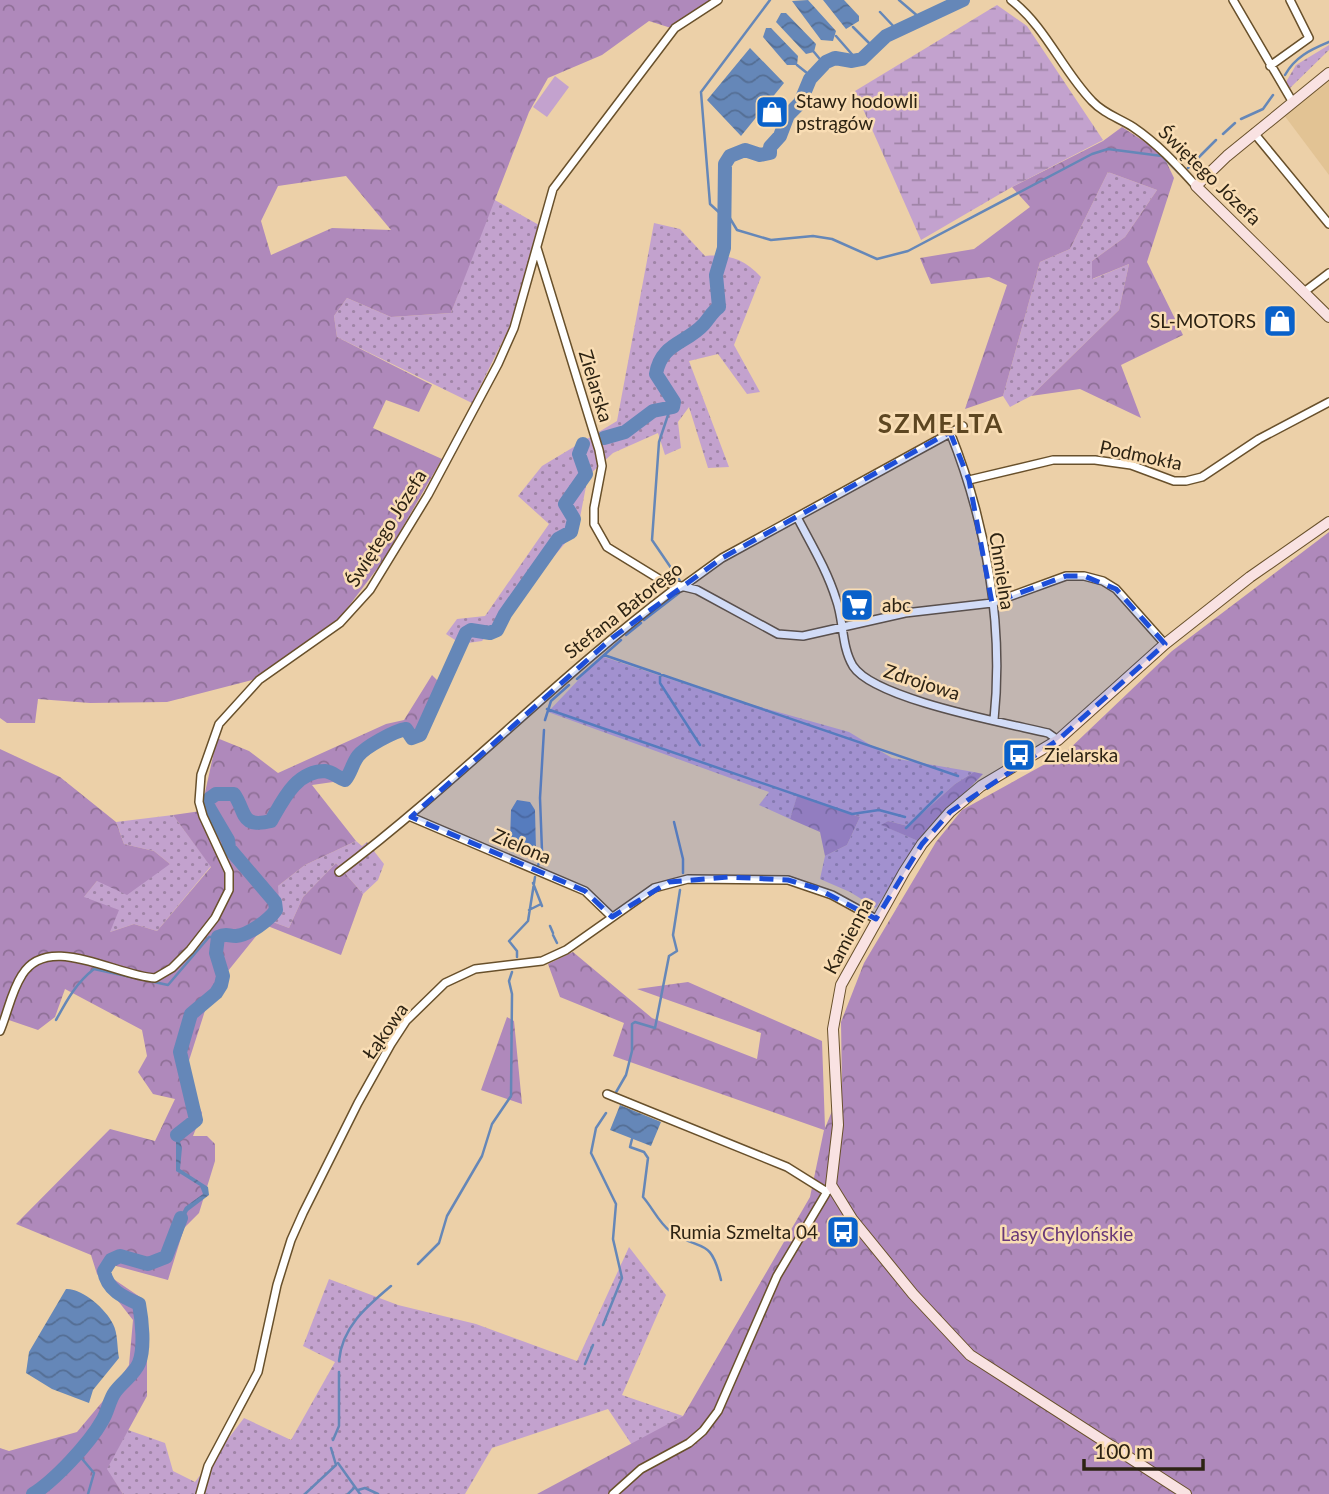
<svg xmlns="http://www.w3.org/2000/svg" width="1329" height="1494" font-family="Lato,sans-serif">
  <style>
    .built { fill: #e2c394 }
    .green { fill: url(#green-dots) }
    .forest { fill: url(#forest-crowns); fill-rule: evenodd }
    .wetland { fill: url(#wetland-marsh) }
    .pitch { fill: #c3a2ce }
    .water { fill: url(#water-waves) }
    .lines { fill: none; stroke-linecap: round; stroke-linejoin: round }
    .stream { stroke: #6587b8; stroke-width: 2.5 }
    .river { stroke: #6587b8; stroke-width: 14 }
    .street-casing { stroke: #68502b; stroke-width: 10 }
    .secondary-casing { stroke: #68502b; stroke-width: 12 }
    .street { stroke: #fff; stroke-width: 7 }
    .secondary { stroke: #f9e2e2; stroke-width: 10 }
    .marked { fill: #1d4ed8; fill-opacity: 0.2; stroke: #1d4ed8; stroke-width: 5; stroke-dasharray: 14 9; stroke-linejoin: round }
    .labels { text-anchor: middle; stroke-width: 5; stroke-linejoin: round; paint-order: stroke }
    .poi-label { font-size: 19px; fill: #2d2313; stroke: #f9ddb4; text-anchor: start }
    .street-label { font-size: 19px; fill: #2d2313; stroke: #f9ddb4 }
    .park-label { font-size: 19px; fill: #693978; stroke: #f9ddb4 }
    .district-label { font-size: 26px; font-weight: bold; letter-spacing: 2px; fill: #5d4621; stroke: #f9ddb4 }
  </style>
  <defs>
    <pattern id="green-dots" width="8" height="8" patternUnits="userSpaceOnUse" patternTransform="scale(1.75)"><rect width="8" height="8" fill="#c3a2ce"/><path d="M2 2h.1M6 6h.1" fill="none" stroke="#9f84a6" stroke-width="1.8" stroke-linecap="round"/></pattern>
    <pattern id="forest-crowns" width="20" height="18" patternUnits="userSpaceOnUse" patternTransform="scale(1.75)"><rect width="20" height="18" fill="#af89bb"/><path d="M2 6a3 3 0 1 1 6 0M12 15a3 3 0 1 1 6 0" fill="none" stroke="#8f7097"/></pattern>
    <pattern id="wetland-marsh" width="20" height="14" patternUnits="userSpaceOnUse" patternTransform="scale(1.75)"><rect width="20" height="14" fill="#c3a2ce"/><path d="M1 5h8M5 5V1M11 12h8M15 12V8" fill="none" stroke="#9f84a6"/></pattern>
    <pattern id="water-waves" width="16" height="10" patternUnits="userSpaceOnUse" patternTransform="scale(1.75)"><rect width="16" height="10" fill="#6587b8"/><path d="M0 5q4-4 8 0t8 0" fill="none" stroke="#546e94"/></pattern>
  </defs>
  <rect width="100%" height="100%" fill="#ecd0a8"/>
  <path class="built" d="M1329,80V175L1284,115Z"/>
  <path class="green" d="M1329,45V50L1290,88L1286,82L1296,65Z
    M1108,172L1157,190L1125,237L1092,261L1093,279L1129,264L1119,310L1031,396L1010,407L1003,396L1040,262L1070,249Z
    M493,199L539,225L511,324L472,403L337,337L334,316L347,298L391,317L451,313Z
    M654,223L680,229L705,256C729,254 744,259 761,277L734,345L760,392L747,394L718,354L689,361L729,467L708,468L689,407L678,422L681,448L665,455L658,433L613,453L588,476L578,528L482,641L461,644L446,634L457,619L485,616L549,524L518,496L542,466L617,421Z
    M601,656L718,695L849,732L892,758L974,772L955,784L908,826L888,821L882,825L918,841L876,908L850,892L820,879L825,856L847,845L860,817L797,797L790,819L759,805L769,792L548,712Z
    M173,815L211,866L157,931L134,924L110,932L83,898L97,881L170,864L154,851L124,844L116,822Z
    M356,841L362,846L367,842L384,864L378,880L363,894L336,863L303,897L289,928L273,922L278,886L305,865Z
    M629,1247L666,1295L622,1395L683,1416L632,1445L608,1409L492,1448L465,1494H123L106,1469L128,1430L165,1443L173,1471L195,1482L244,1418L291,1440L335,1362L303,1346L329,1279L398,1305L476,1324L577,1361Z"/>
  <path class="forest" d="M0,0H713L671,28L649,21L602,55L548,78L529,112L451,313L391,317L347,298L334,316L337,337L432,385L419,412L386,400L373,428L442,459L383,561L339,619L256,679L167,702L90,703L38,699L35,723H7L0,718ZM346,176L391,230L332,228L271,255L261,221L278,186Z
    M1122,127L1162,153L1174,178L1147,262L1183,335L1121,365L1141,418L1080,389L1031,396L1119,310L1129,264L1092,279V261L1125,237L1157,190L1108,172L1070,249L1040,262L1003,396L965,409L1007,285L989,277L931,284L920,258L974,249L1030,207L1012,187L1103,141Z
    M1329,532V1494H537L683,1416L810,1197L824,1130L613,1056L624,1023L560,997L548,964L573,952L652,1018L757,1059L761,1033L637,989L688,982L822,1041L825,1128L842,1087L841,1022L864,963L936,842L962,810L1065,753L1172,651Z
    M432,675L437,680L435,705L417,733C396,736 376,747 361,762C355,769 353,778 345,785L333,782L312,785L356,841L305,865L278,886L279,902L273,922L289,928L303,897L336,863L363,894L341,955L265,925L211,992L185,1073L202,1113L193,1136H207L215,1144V1161L199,1213L184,1228L168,1280L109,1264L112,1278L140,1297L147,1339V1396L107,1469L123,1494H0V1448L9,1451L77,1432L108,1395L129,1365L133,1320L97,1274L91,1255L16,1224L110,1129L155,1141L175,1099L153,1094L138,1072L147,1056L142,1030L65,989L55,1017L38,1030L0,1017V749L60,777L116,822L124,844L154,851L170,864L127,895L97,881L84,897L119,910L110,932L134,924L157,931L211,867L173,815L201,811L217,738L249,751L278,773L386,724L404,720Z
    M974,772L983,774L918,841L881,825L888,821L908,826L955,784Z
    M797,796L860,817L847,845L825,856L820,832L790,819Z
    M507,1017L514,1021L522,1104L481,1090Z"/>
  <path class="wetland" d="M997,5L1027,26L1103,140L1012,187L921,240L855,91Z"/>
  <path class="pitch" d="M555,76L569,87L547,117L533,107Z"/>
  <path class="water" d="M808,0L836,31L833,41L821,40L792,1Z
    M823,0H844L859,16V21L846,29Z
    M781,13H786L816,44L814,52L806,54L776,22Z
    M766,28H771L798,56L797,65H787L763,37Z
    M750,48L784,83L741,136L707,100Z
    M517,800L530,802L535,810L536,850L512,845L510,841L511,810Z
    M620,1105L661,1122L651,1146L610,1130Z
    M189,1125L192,1129L178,1135L182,1148L180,1169L208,1187L209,1195L188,1211L175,1236L171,1234L185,1207L203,1194L200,1186L176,1171V1131Z
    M66,1289C82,1288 106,1309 113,1324C118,1333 117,1348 119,1358L93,1390L89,1403L52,1389L26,1373L29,1352Z"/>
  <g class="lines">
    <path class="stream" d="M770,0L701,92L710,204L722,215H728L737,230L771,240L813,236L832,239L877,259L908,251L1092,154L1108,149L1162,156L1179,173
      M899,0L920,18
      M880,12L897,30
      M853,27L875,49
      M836,36L857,60
      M814,52L824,64
      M797,65L812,77
      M1285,75C1295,57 1310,50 1329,42
      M1241,119L1263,109L1273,95
      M1223,134L1235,123
      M1188,168L1216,140
      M670,409L659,442L652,540L680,581
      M644,620L679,593
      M626,635L641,623
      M604,655L958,776
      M660,674V683L700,745
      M577,679L621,640
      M547,709L852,814L879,810L905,817
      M545,720L551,701L569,685
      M674,822L683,859V873
      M906,828L942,792
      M538,866L542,851L540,798L544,730
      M533,883L542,906
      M529,910L541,904
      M550,926L553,933
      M553,935L557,943
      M517,957V951L509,941L528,921L535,877
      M56,1020C67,1000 76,983 94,969L168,985L209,937H218
      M615,1094L626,1075L632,1051V1024L635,1022L655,1028L669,956L677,951L673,935L680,890
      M632,1139L630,1147L644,1152L648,1158L643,1197C652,1207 659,1223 670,1231C701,1253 710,1235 721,1280
      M418,1264L439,1243L447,1216L482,1156L492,1124L511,1096L512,994L509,981L512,972
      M603,1325L622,1278L613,1239L616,1204L591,1153L596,1128L606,1113
      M339,1361C342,1327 366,1307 391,1286
      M585,1364L593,1345
      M333,1440L339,1426V1372
      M78,1454L94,1473L88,1494
      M338,1463L360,1494
      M358,1490L365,1488L378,1494
      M305,1494L336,1465L331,1448
      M348,1494L355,1487"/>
    <path class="river" d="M604,438L625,432L653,411L673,407L674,402L656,374C661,343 686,344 704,324C710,317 712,312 719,307L716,275L724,248L725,164L730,156L745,150L760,155L770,153V147L780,136L788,115L800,103L810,79L826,62L835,58L852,61L862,59L886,36L963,0
      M177,1135L196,1120L180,1052L191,1014L216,993L221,985L223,976L216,953L218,937C226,933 228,936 236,936C249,935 269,920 276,910L275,902L229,848L228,840L208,806L209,799L216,794H234C246,811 240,829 271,821C283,800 296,771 325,771C333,772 338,778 345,780C351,773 352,764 358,756C365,747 394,731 406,729L412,738L420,735L466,633L471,630L490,633L497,630L505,614L558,539L571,532L574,519L565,504L586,474L579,454L583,444
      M33,1494C54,1481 89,1444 102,1421C108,1412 109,1400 115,1392C122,1382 134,1375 139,1363C145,1348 142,1320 139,1304C123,1297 107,1290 104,1271L111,1260L120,1256L148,1264L166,1257L181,1218"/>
    <defs>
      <path id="street" d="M1011,0C1046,27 1062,70 1092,101C1104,114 1119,118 1133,127C1158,144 1176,164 1196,186
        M1233,0L1292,101
        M1270,66L1309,38L1290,0
        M1254,133L1329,224
        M537,248L599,450L602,466L594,508V524L607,547L664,582L697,590L778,634L803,636L905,613L992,603L1066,576H1084L1103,581L1116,589L1165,644
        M1304,292L1329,273
        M950,432C986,522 1004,624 994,720
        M969,480L1053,460H1095L1131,465L1174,481H1186L1202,477L1259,439L1329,402
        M797,517C811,544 827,570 836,599C844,620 841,646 853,666C874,699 1006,723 1048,733L1058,740
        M411,817L585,891L612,917
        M339,872C455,784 556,679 672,591L682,587L722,558L963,426
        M0,1031C8,1012 11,992 22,975C48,932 116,976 155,978L172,968L190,950L215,918L229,890V872L203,816L199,802L201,775L219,724L259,680L340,623L370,590L428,495L498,364L514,328L553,189L675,28L718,0
        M607,1094L787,1167L827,1192
        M200,1494L208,1466L258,1372L277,1285L291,1240L303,1213L358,1103L391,1044L406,1021L445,983L475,969L542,961L566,950L654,888L688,879L788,880L832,895L876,919
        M613,1494L641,1469L689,1443L703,1431L718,1411L777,1276L831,1185"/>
      <path id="secondary" d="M1329,73L1227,156L1196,186L1329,317
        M1186,1494L970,1355L913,1294L852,1219L831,1185L838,1125L833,1029L841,985L904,872L922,844L950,812L981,786L1058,740L1165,644L1250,577L1329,522"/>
    </defs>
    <use href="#street" class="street-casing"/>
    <use href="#secondary" class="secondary-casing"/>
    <use href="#street" class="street"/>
    <use href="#secondary" class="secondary"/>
  </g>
  <path class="marked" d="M950,432L969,480L992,603L1066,576H1084L1116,589L1165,644L1058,740L950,812L922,844L876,919L816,888L788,880L729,877L669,882L612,917L585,891L411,817L612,638L722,558Z"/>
  <defs>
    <symbol id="shop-square" viewBox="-11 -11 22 22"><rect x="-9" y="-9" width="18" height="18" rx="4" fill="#0961ca" stroke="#f9ddb4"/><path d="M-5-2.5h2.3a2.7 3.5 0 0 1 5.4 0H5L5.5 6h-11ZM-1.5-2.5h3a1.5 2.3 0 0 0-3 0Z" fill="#fff"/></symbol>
    <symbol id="supermarket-square" viewBox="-11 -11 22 22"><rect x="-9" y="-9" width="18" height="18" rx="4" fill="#0961ca" stroke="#f9ddb4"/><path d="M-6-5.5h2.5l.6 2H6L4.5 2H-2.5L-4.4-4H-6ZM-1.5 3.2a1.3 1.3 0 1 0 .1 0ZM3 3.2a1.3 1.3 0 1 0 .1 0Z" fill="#fff"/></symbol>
    <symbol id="bus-square" viewBox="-11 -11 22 22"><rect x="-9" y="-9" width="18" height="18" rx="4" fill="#0961ca" stroke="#f9ddb4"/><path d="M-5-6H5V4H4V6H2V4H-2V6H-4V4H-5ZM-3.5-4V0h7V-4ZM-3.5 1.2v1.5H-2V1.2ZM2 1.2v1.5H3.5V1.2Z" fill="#fff"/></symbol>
  </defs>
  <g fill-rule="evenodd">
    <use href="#shop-square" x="753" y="93" width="38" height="38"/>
    <use href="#shop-square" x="1261" y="302" width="38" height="38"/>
    <use href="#supermarket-square" x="838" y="586" width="38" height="38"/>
    <use href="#bus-square" x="1000" y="736" width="38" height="38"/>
    <use href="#bus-square" x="824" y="1213" width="38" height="38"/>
  </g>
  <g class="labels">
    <g class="poi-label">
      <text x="796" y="108">Stawy hodowli<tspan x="796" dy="22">pstrągów</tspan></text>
      <text x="1256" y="328" text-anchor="end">SL-MOTORS</text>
      <text x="882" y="612">abc</text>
      <text x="1044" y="762">Zielarska</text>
      <text x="818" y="1239" text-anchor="end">Rumia Szmelta 04</text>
    </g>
    <g class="street-label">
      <text transform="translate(1210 175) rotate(44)" y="7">Świętego Józefa</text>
      <text transform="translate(596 386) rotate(73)" y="7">Zielarska</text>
      <text transform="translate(1141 455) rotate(12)" y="7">Podmokła</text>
      <text transform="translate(386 528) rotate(-58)" y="7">Świętego Józefa</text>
      <text transform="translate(1002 571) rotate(81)" y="7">Chmielna</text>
      <text transform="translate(623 610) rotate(-38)" y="7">Stefana Batorego</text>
      <text transform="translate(922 682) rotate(18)" y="7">Zdrojowa</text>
      <text transform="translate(522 846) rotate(23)" y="7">Zielona</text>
      <text transform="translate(848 936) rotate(-62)" y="7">Kamienna</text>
      <text transform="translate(385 1031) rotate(-55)" y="7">Łąkowa</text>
    </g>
    <g class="park-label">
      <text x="1067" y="1241">Lasy Chylońskie</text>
    </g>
    <g class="district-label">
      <text x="941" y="433">SZMELTA</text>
    </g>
  </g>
  <path d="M1084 1459v10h119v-10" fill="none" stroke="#2d2313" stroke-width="3.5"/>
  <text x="1094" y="1459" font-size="21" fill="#2d2313" stroke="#f9ddb4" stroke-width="5" paint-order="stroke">100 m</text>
</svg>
